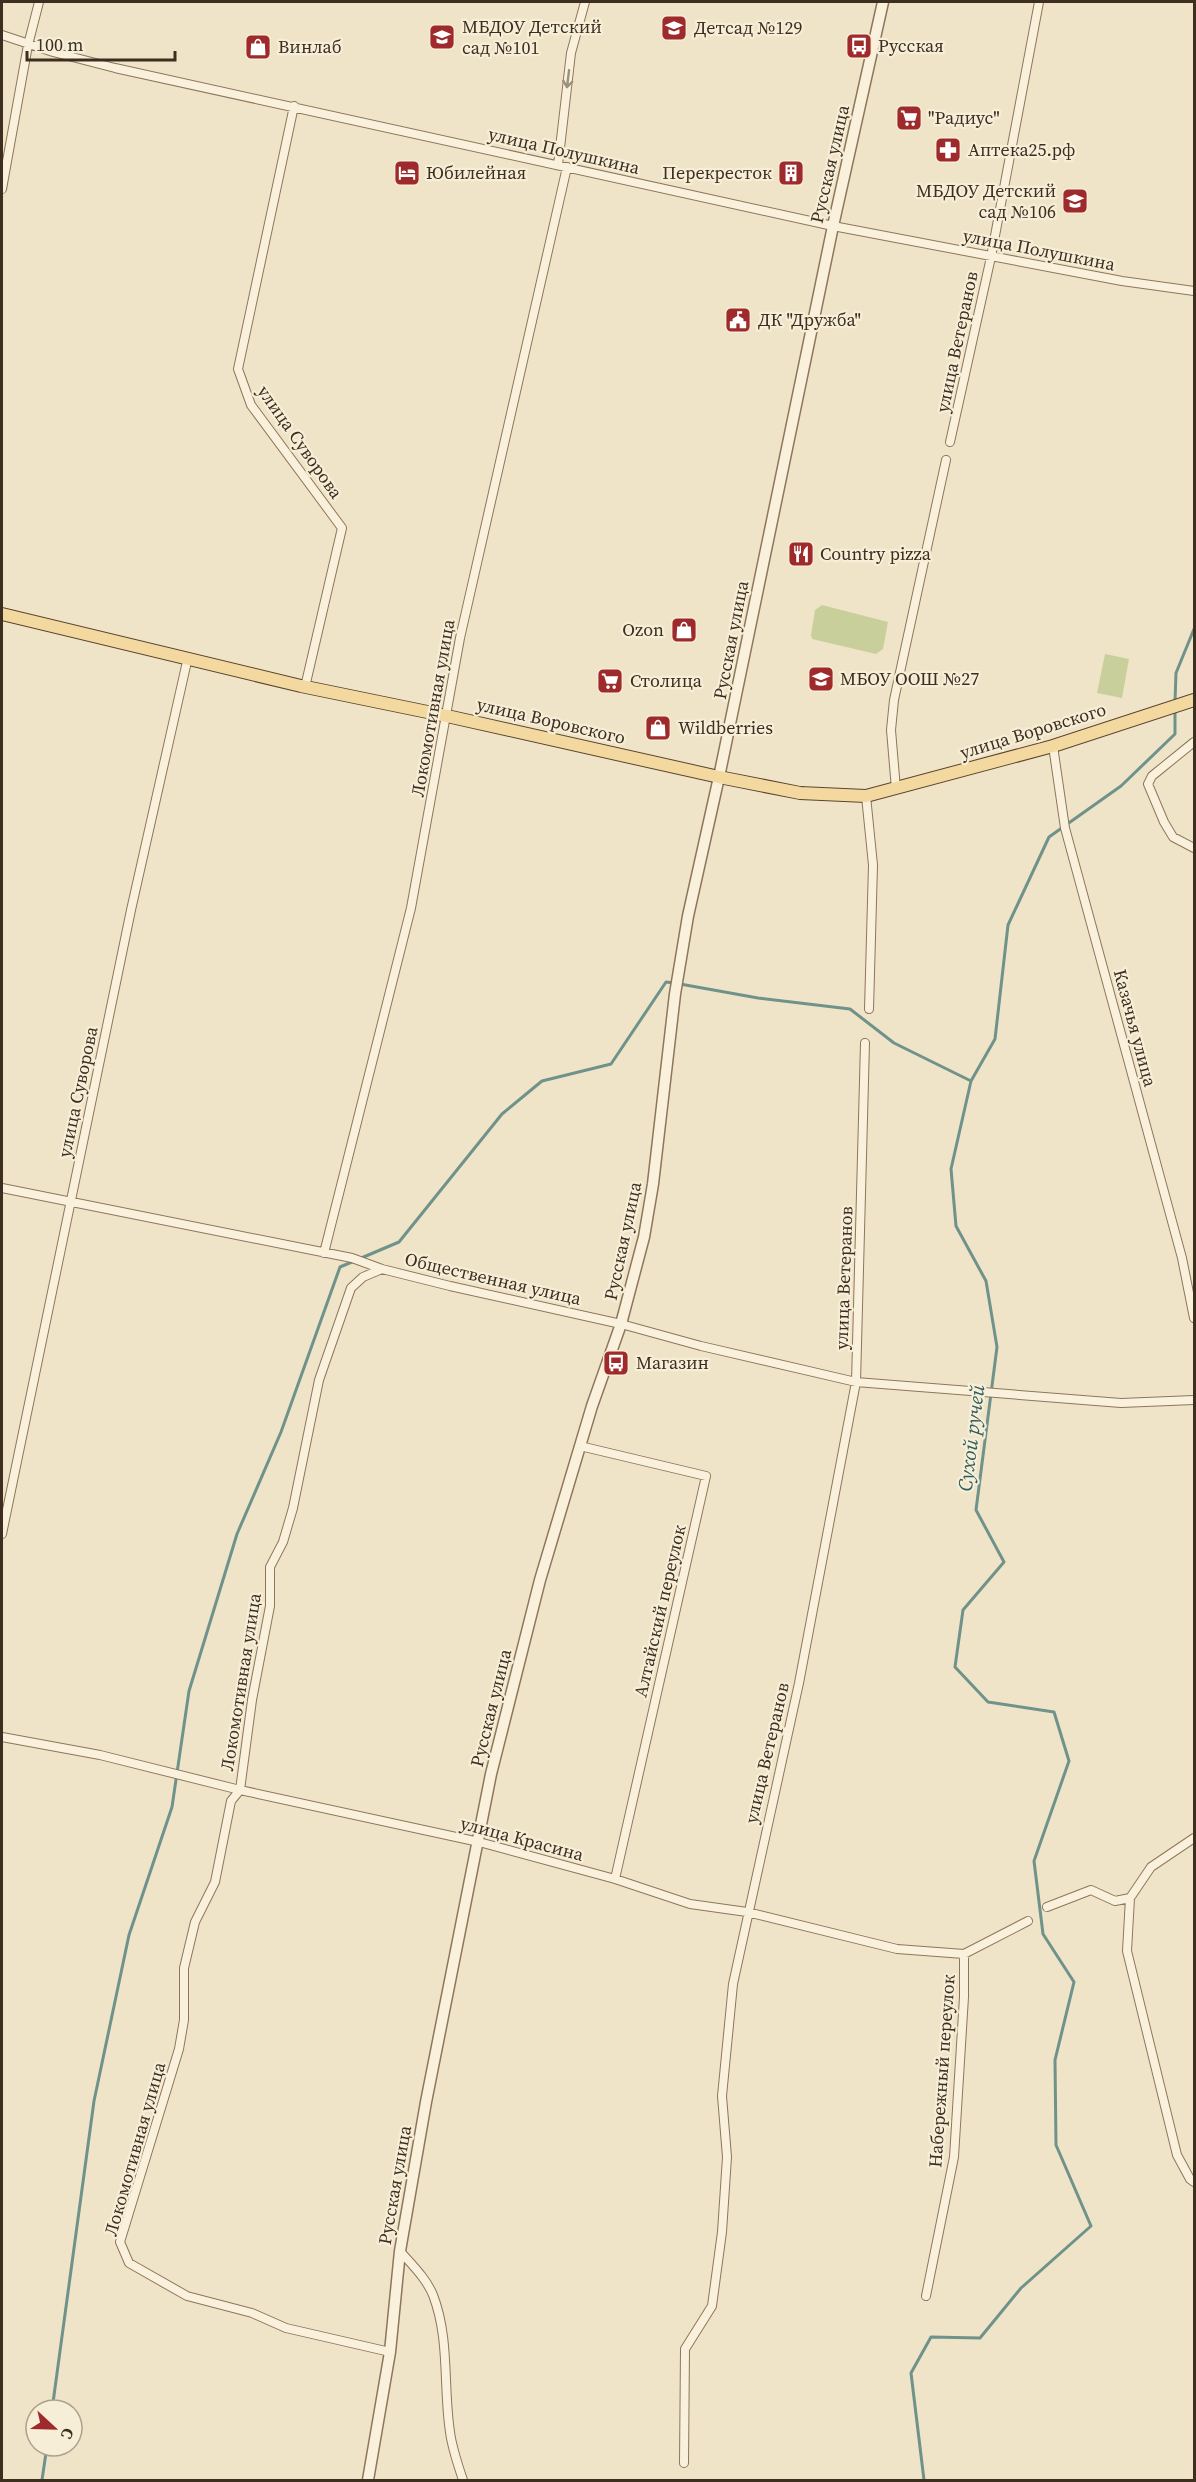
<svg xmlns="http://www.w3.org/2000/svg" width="1196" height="2482" font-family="'Source Serif 4',serif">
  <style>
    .green { fill: #c9cf9b }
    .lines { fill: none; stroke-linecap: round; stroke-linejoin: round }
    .stream { stroke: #6f938a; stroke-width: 3 }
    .minor-casing { stroke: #8d765c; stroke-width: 10 }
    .tertiary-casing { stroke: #8d765c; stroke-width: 13 }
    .primary-casing { stroke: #5b4430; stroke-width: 14 }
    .minor { stroke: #faf1dc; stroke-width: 8 }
    .tertiary { stroke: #faf1dc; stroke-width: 10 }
    .primary { stroke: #f3d9a0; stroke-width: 12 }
    .oneway { stroke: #9c907e }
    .labels { text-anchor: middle; stroke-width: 4.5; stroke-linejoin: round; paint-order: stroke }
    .poi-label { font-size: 18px; fill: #3d2e20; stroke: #f7eed8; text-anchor: start }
    .street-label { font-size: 18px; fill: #3d2e20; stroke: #f7eed8 }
    .water-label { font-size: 20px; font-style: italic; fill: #2f5d5a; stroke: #f7eed8 }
  </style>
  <rect width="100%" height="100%" fill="#f0e4c8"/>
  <path class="green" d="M822,605L888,622L883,649L876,654L812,639L811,635L815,610Z
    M1105,654L1129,659L1122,698L1097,693Z"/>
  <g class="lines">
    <path class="stream" d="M1175,701L1176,673L1194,629
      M680,984L758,998L850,1009L894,1043L971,1081
      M52,2410L94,2101L129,1935L172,1807L189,1691L237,1534L281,1432L340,1267L399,1242L502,1114L542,1081L611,1064L666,982L674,983
      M42,2480L47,2446
      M924,2480L911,2373L931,2337L980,2338L1021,2288L1091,2226L1056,2145L1055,2060L1074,1982L1043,1934L1034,1861L1069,1761L1054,1712L988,1702L955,1667L963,1610L1004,1562L976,1510L997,1347L986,1281L956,1226L951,1169L971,1081L995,1039L1008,925L1049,837L1121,786L1175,734V711"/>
    <defs>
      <path id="minor" d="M2,35L53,52L115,68L833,226L1122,281L1194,291
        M294,106L238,369L251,405L342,528L305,687
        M558,165L571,53L585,2
        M2,189L28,45L39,2
        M950,442L991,257L1039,2
        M1194,742L1152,776L1148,784L1164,822L1173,837L1194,848
        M1053,746L1065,828L1182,1258L1194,1318
        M896,789L891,730L894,700L946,460
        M866,796L873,865L869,1009
        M2,1188L352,1258L382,1269L450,1286L621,1324L701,1346L856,1382L1121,1403L1194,1400
        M324,1253L411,908L460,638L567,167
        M382,1269L363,1277L351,1288L319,1380L293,1508L283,1542L270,1567V1606L252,1700L240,1790L231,1801L215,1882L195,1922L184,1968V2020L179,2049L120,2242L129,2263L187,2296L252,2313L286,2328L390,2352
        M580,1446L706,1476L615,1879
        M2,1534L131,910L188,657
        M2,1737L100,1755L240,1790L479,1842L615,1879L690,1904L747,1912L897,1949L964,1954L1028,1921
        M1130,1898L1127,1951L1177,2155L1190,2179L1194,2182
        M1047,1907L1091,1890L1115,1901L1130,1898L1151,1867L1194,1838
        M400,2251C412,2265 426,2278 433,2295C450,2339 443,2386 450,2432C452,2448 458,2465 463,2480
        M926,2296L954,2157L964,1997V1954
        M684,2463L685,2349L712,2306L722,2232L727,2157L722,2096L733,1984L799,1683L856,1382L865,1043"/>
      <path id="tertiary" d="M368,2480L390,2352L400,2251L426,2102L491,1774L540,1580L592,1406L621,1324L644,1237L653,1184L675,994L688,916L719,777L833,226L883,2"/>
      <path id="primary" d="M2,614L301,686L447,716L719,777L800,793L866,796L1053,746L1194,700"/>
    </defs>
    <use href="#minor" class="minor-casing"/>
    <use href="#tertiary" class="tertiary-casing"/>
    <use href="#primary" class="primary-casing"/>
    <use href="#minor" class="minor"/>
    <use href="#tertiary" class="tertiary"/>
    <use href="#primary" class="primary"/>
  </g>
  <defs><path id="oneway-shaft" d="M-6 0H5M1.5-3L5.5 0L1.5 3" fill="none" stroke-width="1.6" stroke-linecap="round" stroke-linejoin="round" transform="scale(1.5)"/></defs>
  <use class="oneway" href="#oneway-shaft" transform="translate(568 79) rotate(97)"/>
  <defs>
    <symbol id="school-square" viewBox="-11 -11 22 22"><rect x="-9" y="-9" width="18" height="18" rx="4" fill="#9e2a2b" stroke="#f7eed8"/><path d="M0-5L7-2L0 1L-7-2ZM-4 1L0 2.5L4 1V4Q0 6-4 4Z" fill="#fff"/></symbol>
    <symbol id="bus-square" viewBox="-11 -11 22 22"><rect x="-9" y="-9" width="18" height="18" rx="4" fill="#9e2a2b" stroke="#f7eed8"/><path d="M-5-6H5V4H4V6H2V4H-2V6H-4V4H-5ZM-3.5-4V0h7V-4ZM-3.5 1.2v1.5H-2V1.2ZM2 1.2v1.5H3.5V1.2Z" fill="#fff"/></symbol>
    <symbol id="shop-square" viewBox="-11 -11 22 22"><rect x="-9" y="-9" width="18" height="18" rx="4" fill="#9e2a2b" stroke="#f7eed8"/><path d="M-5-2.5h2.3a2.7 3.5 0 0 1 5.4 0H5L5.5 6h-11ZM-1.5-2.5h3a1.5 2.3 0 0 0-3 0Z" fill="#fff"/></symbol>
    <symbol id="supermarket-square" viewBox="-11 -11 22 22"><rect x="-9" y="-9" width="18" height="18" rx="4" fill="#9e2a2b" stroke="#f7eed8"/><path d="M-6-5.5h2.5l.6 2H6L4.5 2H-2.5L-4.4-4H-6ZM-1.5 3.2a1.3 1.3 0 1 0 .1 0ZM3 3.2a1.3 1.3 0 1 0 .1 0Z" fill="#fff"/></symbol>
    <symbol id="pharmacy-square" viewBox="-11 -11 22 22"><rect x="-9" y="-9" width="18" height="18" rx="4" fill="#9e2a2b" stroke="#f7eed8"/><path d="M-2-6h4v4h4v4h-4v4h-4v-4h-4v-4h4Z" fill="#fff"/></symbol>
    <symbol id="hotel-square" viewBox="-11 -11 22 22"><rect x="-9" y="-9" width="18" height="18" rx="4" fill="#9e2a2b" stroke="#f7eed8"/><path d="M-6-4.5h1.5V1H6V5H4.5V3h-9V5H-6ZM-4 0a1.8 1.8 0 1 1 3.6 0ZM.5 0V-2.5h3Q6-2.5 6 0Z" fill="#fff"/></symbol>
    <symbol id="building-square" viewBox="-11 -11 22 22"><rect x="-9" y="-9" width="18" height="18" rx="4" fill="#9e2a2b" stroke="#f7eed8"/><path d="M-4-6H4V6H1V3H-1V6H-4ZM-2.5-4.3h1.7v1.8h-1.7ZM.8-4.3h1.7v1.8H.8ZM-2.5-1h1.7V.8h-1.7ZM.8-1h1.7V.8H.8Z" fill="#fff"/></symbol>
    <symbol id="civic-square" viewBox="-11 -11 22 22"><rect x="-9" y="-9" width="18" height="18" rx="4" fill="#9e2a2b" stroke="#f7eed8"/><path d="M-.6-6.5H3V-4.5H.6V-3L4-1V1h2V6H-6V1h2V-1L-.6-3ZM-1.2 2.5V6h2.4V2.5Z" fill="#fff"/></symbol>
    <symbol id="restaurant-square" viewBox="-11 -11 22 22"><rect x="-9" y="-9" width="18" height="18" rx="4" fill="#9e2a2b" stroke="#f7eed8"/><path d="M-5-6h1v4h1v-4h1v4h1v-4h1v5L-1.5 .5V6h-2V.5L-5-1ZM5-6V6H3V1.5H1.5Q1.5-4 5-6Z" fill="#fff"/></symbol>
  </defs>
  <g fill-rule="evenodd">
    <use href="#school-square" x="659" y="13" width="30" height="30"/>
    <use href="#school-square" x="427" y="22" width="30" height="30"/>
    <use href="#bus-square" x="844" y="31" width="30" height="30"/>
    <use href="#shop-square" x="243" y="32" width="30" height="30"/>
    <use href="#supermarket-square" x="894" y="103" width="30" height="30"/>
    <use href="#pharmacy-square" x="933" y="135" width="30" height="30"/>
    <use href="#hotel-square" x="392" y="158" width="30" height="30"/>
    <use href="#building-square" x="776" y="158" width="30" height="30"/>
    <use href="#school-square" x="1060" y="186" width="30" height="30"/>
    <use href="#civic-square" x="723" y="305" width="30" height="30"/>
    <use href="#restaurant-square" x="786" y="539" width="30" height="30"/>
    <use href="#shop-square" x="669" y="615" width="30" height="30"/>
    <use href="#school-square" x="806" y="664" width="30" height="30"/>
    <use href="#supermarket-square" x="595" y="666" width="30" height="30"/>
    <use href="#shop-square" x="643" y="713" width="30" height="30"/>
    <use href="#bus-square" x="601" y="1348" width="30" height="30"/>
  </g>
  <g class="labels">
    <g class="poi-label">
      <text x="462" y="33">МБДОУ Детский<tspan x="462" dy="21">сад №101</tspan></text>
      <text x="694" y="34">Детсад №129</text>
      <text x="878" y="52">Русская</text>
      <text x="278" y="53">Винлаб</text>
      <text x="928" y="124">"Радиус"</text>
      <text x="968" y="156">Аптека25.рф</text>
      <text x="426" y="179">Юбилейная</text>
      <text x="772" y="179" text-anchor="end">Перекресток</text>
      <text x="1056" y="197" text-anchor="end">МБДОУ Детский<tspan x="1056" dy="21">сад №106</tspan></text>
      <text x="758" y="326">ДК "Дружба"</text>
      <text x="820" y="560">Country pizza</text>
      <text x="664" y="636" text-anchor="end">Ozon</text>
      <text x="840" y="685">МБОУ ООШ №27</text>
      <text x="630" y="687">Столица</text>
      <text x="678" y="734">Wildberries</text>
      <text x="636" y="1369">Магазин</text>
    </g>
    <g class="street-label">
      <text transform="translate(564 151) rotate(13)" y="6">улица Полушкина</text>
      <text transform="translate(830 164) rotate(-77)" y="6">Русская улица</text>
      <text transform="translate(1039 250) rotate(11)" y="6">улица Полушкина</text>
      <text transform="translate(957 342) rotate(-78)" y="6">улица Ветеранов</text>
      <text transform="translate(300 442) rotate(55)" y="6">улица Суворова</text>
      <text transform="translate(731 640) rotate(-79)" y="6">Русская улица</text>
      <text transform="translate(433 708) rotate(-80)" y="6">Локомотивная улица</text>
      <text transform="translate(551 721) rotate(13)" y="6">улица Воровского</text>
      <text transform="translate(1033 731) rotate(-17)" y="6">улица Воровского</text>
      <text transform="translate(1135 1028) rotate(75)" y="6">Казачья улица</text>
      <text transform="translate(78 1092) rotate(-78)" y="6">улица Суворова</text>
      <text transform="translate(623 1241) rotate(-78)" y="6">Русская улица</text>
      <text transform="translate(844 1278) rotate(-88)" y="6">улица Ветеранов</text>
      <text transform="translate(493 1279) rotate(13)" y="6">Общественная улица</text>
      <text transform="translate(660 1611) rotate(-77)" y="6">Алтайский переулок</text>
      <text transform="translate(241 1682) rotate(-81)" y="6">Локомотивная улица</text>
      <text transform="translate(491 1708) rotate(-76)" y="6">Русская улица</text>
      <text transform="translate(767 1753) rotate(-77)" y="6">улица Ветеранов</text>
      <text transform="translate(522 1839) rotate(15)" y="6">улица Красина</text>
      <text transform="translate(942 2071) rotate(-86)" y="6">Набережный переулок</text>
      <text transform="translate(135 2149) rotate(-74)" y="6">Локомотивная улица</text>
      <text transform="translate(395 2185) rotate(-80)" y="6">Русская улица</text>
    </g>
    <g class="water-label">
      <text transform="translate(971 1438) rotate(-83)" y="7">Сухой ручей</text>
    </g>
  </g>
  <rect width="1196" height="2482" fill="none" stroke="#3d2e20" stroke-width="6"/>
  <g transform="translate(54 2428) rotate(112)"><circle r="28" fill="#f7eed8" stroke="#ada18e" stroke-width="1.5"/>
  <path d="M0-4.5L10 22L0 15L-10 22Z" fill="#9e2a2b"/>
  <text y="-9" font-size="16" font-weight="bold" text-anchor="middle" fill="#3d2e20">С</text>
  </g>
  <path d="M27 51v9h148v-9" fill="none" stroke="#3d2e20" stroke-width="3"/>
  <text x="36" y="51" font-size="18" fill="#3d2e20" stroke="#f7eed8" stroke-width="4.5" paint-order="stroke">100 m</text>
</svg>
